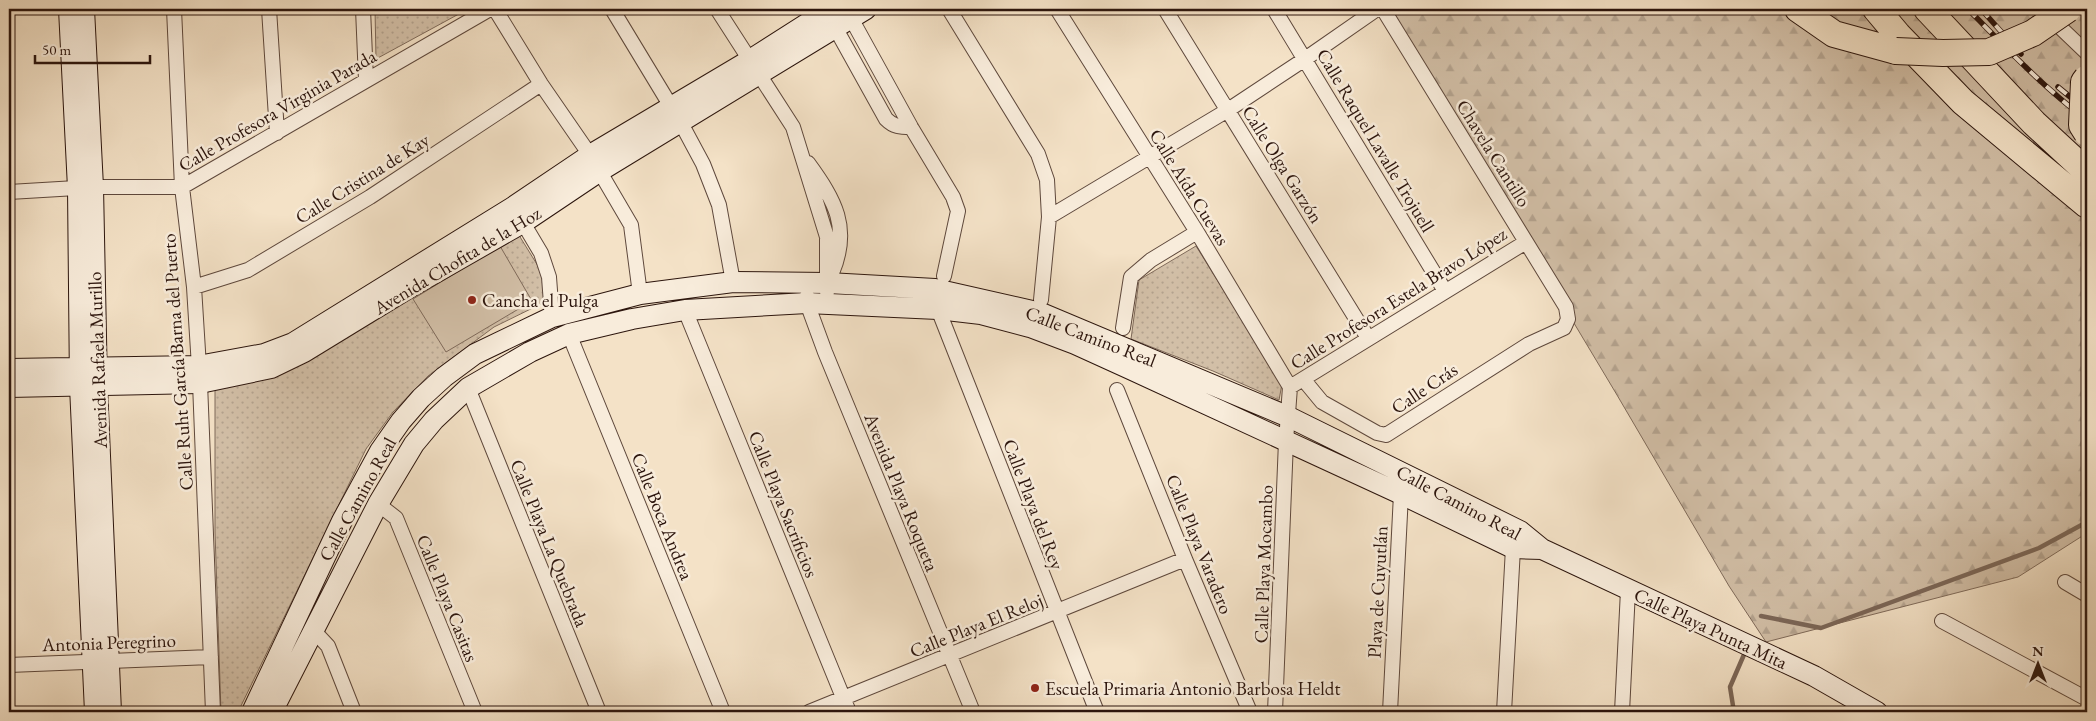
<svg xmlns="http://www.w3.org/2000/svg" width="2096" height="721" font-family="'EB Garamond',serif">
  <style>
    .forest { fill: url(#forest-firs); stroke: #7f6a5a }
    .park { fill: url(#park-dots); stroke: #7f6a5a }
    .pitch { fill: #d2bfa7; stroke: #7f6a5a }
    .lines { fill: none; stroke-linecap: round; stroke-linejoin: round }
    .stream { stroke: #7b6657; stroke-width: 4.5 }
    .street-casing { stroke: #5e483c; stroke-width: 16 }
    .secondary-casing { stroke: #2c150d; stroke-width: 22 }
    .highway-casing { stroke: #2c150d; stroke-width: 28 }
    .street { stroke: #f8ecdb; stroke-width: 14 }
    .secondary { stroke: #f8ecdb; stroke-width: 20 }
    .highway { stroke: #f4e2c7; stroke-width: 26 }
    .rail-casing { stroke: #2c150d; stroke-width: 5.5 }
    .rail { stroke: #f8ecdb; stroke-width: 4; stroke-dasharray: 11; stroke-linecap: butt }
    .highway-bridge-casing { stroke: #2c150d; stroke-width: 28; stroke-linecap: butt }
    .highway-bridge { stroke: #f4e2c7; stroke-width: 26 }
    .poi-dot { fill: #8f2418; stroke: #f8ecdb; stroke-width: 2 }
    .labels { text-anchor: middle; stroke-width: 5; stroke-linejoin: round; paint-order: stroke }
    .street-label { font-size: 19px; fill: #2c150d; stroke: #f8ecdb }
    .poi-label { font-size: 19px; fill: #2c150d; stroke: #f8ecdb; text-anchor: start }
  </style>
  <defs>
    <pattern id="forest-firs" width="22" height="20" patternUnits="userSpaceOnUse" patternTransform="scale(1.25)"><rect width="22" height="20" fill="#d2bfa7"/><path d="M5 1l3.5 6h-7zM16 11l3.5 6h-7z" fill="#b4a38f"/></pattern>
    <pattern id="park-dots" width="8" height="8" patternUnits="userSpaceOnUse" patternTransform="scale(1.25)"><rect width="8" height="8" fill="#d2bfa7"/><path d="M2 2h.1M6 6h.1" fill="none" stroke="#b4a38f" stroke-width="1.8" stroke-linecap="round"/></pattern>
  </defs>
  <rect width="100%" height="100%" fill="#f4e2c7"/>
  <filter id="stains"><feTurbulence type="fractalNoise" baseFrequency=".004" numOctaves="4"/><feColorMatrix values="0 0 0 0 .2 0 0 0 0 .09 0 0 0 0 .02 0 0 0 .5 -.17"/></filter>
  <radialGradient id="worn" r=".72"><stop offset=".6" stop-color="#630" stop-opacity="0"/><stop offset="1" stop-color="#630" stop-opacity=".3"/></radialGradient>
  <path class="forest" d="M1386,9H2087V533L2018,577L1766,642L1729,586L1617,395Z"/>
  <path class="park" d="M375,9H468L376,59Z
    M517,232L538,266L551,299L494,327L428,376L393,412L366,449L238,712H221L215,532V388Z
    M1196,246L1282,384L1279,400L1213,371L1131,339L1139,280Z"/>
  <path class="pitch" d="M500,246L532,301L446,352L413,299Z"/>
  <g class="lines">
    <path class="stream" d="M1761,616L1821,628L2039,548L2087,522
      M1734,712L1730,687L1746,650"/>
    <defs>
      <path id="street" d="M174,9L182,187L194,287L200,383L213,712
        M269,9L277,133
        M363,9L366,80
        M495,9L541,84L590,155L631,225L640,294
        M612,9L681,123L703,164L719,205L733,282
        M717,9L793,127L827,237V292
        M846,9L911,127L953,197L958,211L944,276
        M949,9L1038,154L1047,180L1049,217L1041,300
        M1057,9L1197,232L1290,387
        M1165,9L1368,338
        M1274,9L1445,291
        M2041,9L2087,53
        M831,20L886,119C894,127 900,127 911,127
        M808,163C835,200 851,228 832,273
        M9,192L93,187H182L490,9
        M519,216L541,253L549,277L552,317
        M1049,217L1228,110L1305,59L1377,9
        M194,287L248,270L370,197L541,84
        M807,296V303L825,352L973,712
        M938,309L1097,712
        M685,310L849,712
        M1123,328L1131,277L1151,260L1197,232
        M569,334L723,712
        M1303,379L1322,402L1377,433L1386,435L1529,344L1564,328L1568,319L1566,307L1383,9
        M468,388L599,712
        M1117,390L1185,559L1250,712
        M378,504L396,518L475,712
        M2065,582L2087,595
        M1942,621L2087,699
        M313,630L328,646L354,712
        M9,665L211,657
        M809,712L1185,559
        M1275,712L1286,441L1290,387L1526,242
        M1390,712L1401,494L1404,487
        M1504,712L1513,548L1516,541
        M1622,712L1628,590"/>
      <path id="secondary" d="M69,9L78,188L80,386L95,712
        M84,9L93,187L97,386L111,712
        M9,369L198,366L264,354L293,343L513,207L590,155L750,60L830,9
        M9,387L200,383L271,368L304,352L407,289L524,222L600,171L866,9
        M252,712L342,521L380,451L401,421L421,398L444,377L475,354L552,317L640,294L733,282L828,283L935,289L1041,313L1289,417L1520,531L1542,549L1814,676L1877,712
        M272,712L378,504L414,444L434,420L468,388L530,352L569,334L632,319L685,310L807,303L938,309L981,314L1030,327L1075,344L1130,369L1401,494L1513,548L1542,549"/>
      <path id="highway" d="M1798,9L1834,34L1896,51
        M1876,9L1898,35L1963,102L2087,205
        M1927,9L2034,123L2087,172"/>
    </defs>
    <use href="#street" class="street-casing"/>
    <use href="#secondary" class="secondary-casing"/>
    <use href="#highway" class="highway-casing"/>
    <use href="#street" class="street"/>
    <use href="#secondary" class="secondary"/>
    <use href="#highway" class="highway"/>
    <defs>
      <path id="rail" d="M1968,9C2006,48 2043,87 2087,120
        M1981,9L2021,54
        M2058,87L2085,109"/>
    </defs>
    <use href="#rail" class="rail-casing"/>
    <use href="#rail" class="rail"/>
    <defs>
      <path id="highway-bridge" d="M1896,51L1943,53L1989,52L2033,33L2068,9
        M2087,78L2084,82L2082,125L2087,133"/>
    </defs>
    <use href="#highway-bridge" class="highway-bridge-casing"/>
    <use href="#highway-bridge" class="highway-bridge"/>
  </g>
  <g class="poi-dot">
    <circle cx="472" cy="300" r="5"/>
    <circle cx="1035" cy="688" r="5"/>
  </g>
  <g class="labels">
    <g class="street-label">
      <text transform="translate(277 110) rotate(-30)" y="7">Calle Profesora Virginia Parada</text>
      <text transform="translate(1376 140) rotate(59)" y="7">Calle Raquel Lavalle Trojuell</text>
      <text transform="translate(1494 153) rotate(58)" y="7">Chavela Cantillo</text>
      <text transform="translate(1283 164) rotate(58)" y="7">Calle Olga Garzón</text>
      <text transform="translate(362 178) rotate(-32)" y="7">Calle Cristina de Kay</text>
      <text transform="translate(1190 187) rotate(58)" y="7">Calle Aída Cuevas</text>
      <text transform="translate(457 260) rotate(-31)" y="7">Avenida Chofita de la Hoz</text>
      <text transform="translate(1398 298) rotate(-32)" y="7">Calle Profesora Estela Bravo López</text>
      <text transform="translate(1091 336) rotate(21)" y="7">Calle Camino Real</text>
      <text transform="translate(97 360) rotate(-92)" y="7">Avenida Rafaela Murillo</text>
      <text transform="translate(177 362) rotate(-94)" y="7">Calle Ruht García Barna del Puerto</text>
      <text transform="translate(1424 388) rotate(-34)" y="7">Calle Crás</text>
      <text transform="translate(902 492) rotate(68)" y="7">Avenida Playa Roqueta</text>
      <text transform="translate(357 499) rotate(-61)" y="7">Calle Camino Real</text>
      <text transform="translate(1459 502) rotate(28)" y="7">Calle Camino Real</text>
      <text transform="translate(784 504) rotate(68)" y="7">Calle Playa Sacrificios</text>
      <text transform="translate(1034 504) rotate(69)" y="7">Calle Playa del Rey</text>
      <text transform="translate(663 516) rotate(68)" y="7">Calle Boca Andrea</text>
      <text transform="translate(550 543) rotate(68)" y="7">Calle Playa La Quebrada</text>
      <text transform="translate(1200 544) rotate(68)" y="7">Calle Playa Varadero</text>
      <text transform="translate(1263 564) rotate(-88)" y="7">Calle Playa Mocambo</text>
      <text transform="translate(1377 592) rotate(-87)" y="7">Playa de Cuyutlán</text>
      <text transform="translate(448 598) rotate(68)" y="7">Calle Playa Casitas</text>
      <text transform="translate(976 625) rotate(-22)" y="7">Calle Playa El Reloj</text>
      <text transform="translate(1711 628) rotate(25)" y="7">Calle Playa Punta Mita</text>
      <text transform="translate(109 642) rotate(-2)" y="7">Antonia Peregrino</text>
    </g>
    <g class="poi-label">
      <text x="482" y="307">Cancha el Pulga</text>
      <text x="1045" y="695">Escuela Primaria Antonio Barbosa Heldt</text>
    </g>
  </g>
  <rect width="2096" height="721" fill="none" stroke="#f4e2c7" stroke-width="30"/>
  <rect x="10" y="10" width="2076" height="701" fill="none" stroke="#2c150d" stroke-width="2.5"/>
  <rect x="15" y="15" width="2066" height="691" fill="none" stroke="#2c150d"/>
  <g transform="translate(2038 664)" stroke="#f8ecdb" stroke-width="4" paint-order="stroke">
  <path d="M0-4L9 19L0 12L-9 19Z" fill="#2c150d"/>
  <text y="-8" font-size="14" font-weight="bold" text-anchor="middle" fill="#2c150d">N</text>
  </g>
  <path d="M35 55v8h115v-8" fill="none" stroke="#2c150d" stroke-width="2.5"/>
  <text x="42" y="55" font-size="15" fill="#2c150d" stroke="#f8ecdb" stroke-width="4" paint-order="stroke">50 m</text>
  <rect width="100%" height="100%" filter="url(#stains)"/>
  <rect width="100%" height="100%" fill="url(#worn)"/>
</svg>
